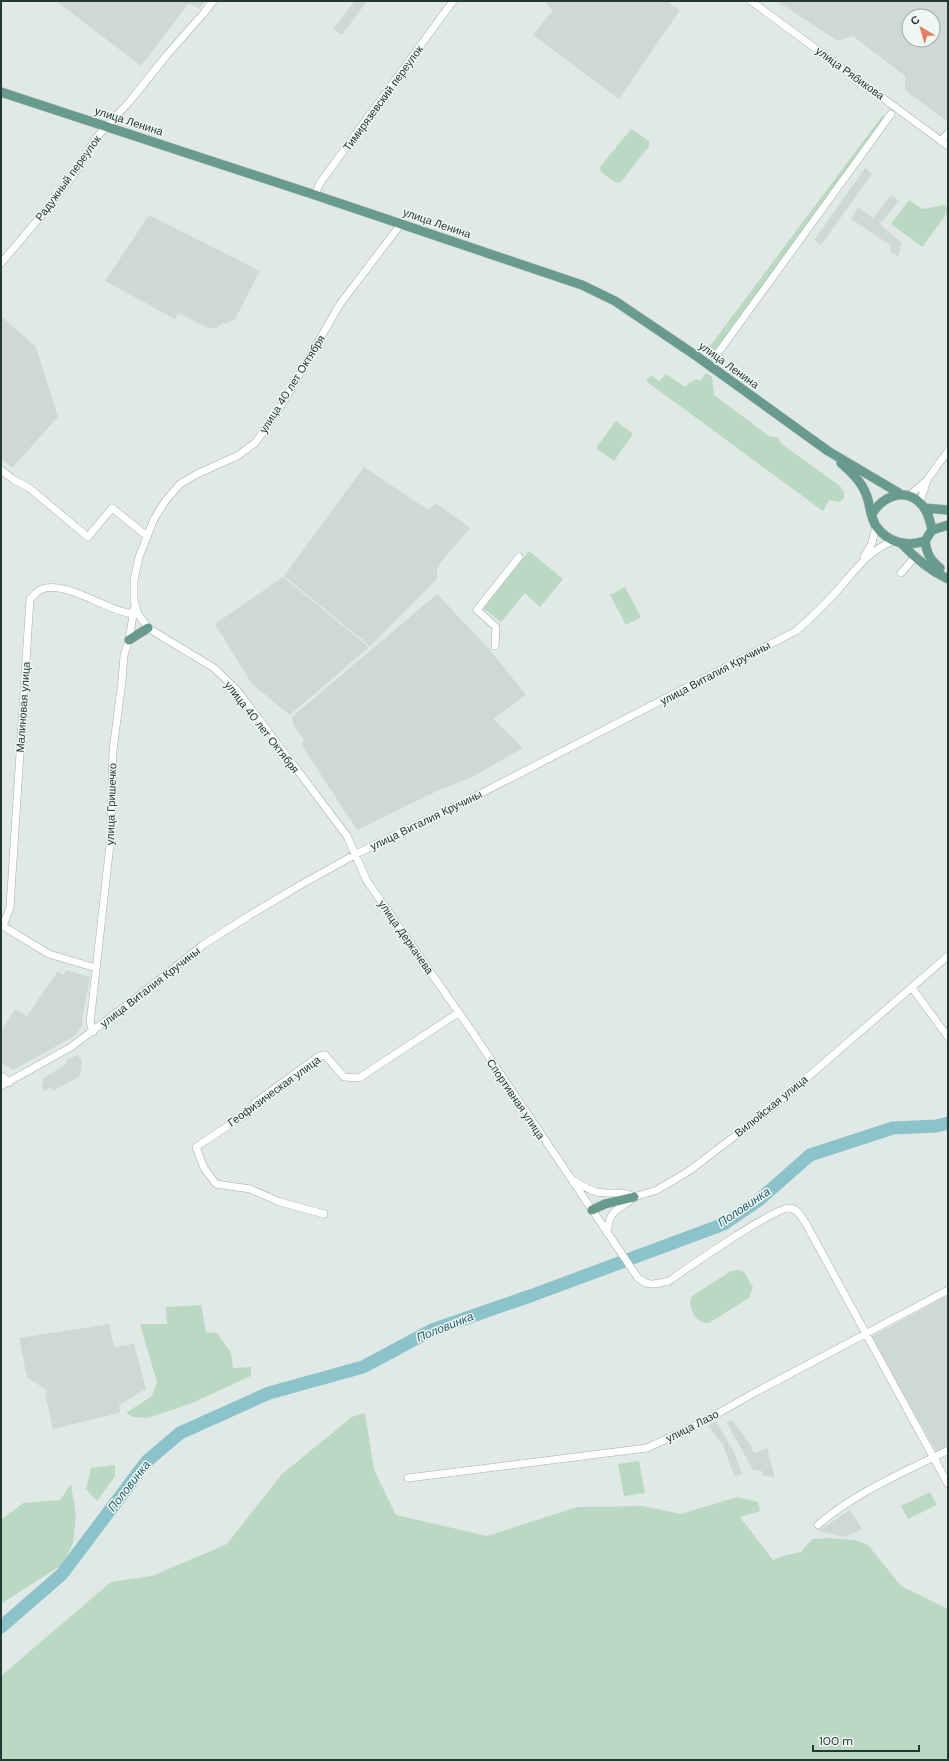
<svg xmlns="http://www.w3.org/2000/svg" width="949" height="1761" font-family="'DM Sans',sans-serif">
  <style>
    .built { fill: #ced9d4; fill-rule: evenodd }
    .green { fill: #bad9c2 }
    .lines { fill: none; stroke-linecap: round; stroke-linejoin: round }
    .river { stroke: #8cc2ca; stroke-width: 13 }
    .minor-casing { stroke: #a3b0ac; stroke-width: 8 }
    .major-casing { stroke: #bdc3c2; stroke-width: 10 }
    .minor { stroke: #fff; stroke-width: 7 }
    .major { stroke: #689b8d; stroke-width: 9 }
    .labels { text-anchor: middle; stroke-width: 3; stroke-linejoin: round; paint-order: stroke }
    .street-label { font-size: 11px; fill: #223832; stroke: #f0f6f3 }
    .water-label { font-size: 12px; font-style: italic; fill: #22646e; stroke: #f0f6f3 }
  </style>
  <rect width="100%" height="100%" fill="#e0e9e5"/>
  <path class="built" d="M56,1H205L199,9L189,3L141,66Z
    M355,1H367L342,35L333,29Z
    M548,1H667L680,10L619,99L533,35L553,10L546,4Z
    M776,1H948V122L905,90V76L853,36L838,41ZM909,16H933V40H909Z
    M865,168L872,174L821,245L814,240Z
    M891,195L899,201L880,224L902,243L898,257L890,251V245L851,219L858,207L873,218Z
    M149,215L260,271L235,319L228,323H222L217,328H208L178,313L175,319L105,281Z
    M1,316L36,347L58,417L12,468L1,458Z
    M364,467L428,510L436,503L470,528L441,562L437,569V579L370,646L284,576Z
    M283,577L369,647L290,715L252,684L215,624Z
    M437,594L489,649L526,695L493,719L523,748L472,777L437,791L357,830L301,744L304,740L294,726L292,717Z
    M66,970L90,977L82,1020L83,1024L75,1036L13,1070L1,1063V1032L15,1009L27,1016L58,971L63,975Z
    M78,1055L82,1061L80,1076L53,1091L50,1087L44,1091L41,1084L44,1082L42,1079L68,1063L66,1060Z
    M948,1295V1447L937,1453L871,1337Z
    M109,1324L114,1347L134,1344L146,1389L119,1405L120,1411L119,1413L53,1429L45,1393L49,1392L27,1377L19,1338Z
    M732,1420L751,1445L754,1453L767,1448L775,1478L763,1475L762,1471L753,1470L727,1423Z
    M716,1421L734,1452L742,1474L734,1476L723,1445L708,1426Z
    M850,1510L862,1529L845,1537L818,1531Z"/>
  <path class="green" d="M883,115L891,121L717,358L707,350Z
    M631,129L649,141V146L621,182L616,183L601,172L600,167Z
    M909,200L922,209L944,205L948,208V212L922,247L891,224Z
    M706,373L712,377L714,395L769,436L778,438L783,445L840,486L844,492V498L839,502L829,500L823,511L646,381L651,375L659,381L666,374L685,387L689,383L697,379L700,381Z
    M616,421L633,434L614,461L596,448Z
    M529,551L563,579L540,607L525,593L501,622L483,608Z
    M625,587L641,617L626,625L610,595Z
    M738,1270L744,1272L753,1287L749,1298L709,1323C697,1324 686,1307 692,1296L731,1271Z
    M201,1305L206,1332L217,1333L231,1353L233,1368L251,1367V1376L192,1403L148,1418L133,1417L126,1413L152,1396L157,1382L140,1324H167L166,1307Z
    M365,1413L374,1470L396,1515L487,1536L577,1507L643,1506L681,1514L737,1497L758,1502L760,1511L740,1517L773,1560L783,1556L801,1552L812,1539L827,1538L855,1540L868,1545L901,1586L948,1609V1760H1V1676L111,1582L152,1576L227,1544L282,1474L352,1417Z
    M639,1461L645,1493L624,1496L618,1464Z
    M115,1465V1476L97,1501L86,1489L91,1468Z
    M71,1484L76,1516L73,1543L63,1564L1,1604V1520L23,1503L60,1500Z
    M930,1492L937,1505L908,1519L901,1506Z"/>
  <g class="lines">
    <path class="river" d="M1,1627L62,1574L147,1461L180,1433L269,1393L363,1367L432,1330L533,1295L724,1224L759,1200L810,1155L893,1128L936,1126L948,1123"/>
    <defs>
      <path id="minor" d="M751,1L948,146
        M941,141L948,133
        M315,195L320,183L453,1
        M401,224L340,304L281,406L256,442L239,455L197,474L180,484L166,500L154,519L139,557L134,580V600L138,614L148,628L214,668L237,690L347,836L367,881L473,1033L638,1278C649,1287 656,1284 669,1281C686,1269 776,1206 790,1208C797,1209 801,1216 805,1222L948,1484
        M1,263L47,209L72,177L96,138L130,101L166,56L203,14L213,1
        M715,357L891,114
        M1,470L14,480L28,487L88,537L112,508L147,536
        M909,496L927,480L948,451
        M920,502L927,480
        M864,557L872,543L876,526
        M901,573L915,557
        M495,646L496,627L477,610L519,557
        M1,925L49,954L96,968
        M3,926L10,907L30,599C33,596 37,591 42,589C66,580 107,611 133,614
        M912,988L948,1037
        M93,1032L90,1022L92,1006L111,835L113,750L122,681L124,655L129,640L134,609
        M1,1076L10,1082
        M1,1086L71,1047L136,998L203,945L250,915L297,887L356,854L472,798L796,631C810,619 823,606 836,592C853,573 869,549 894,541
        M572,1180C580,1184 589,1190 597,1192C611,1195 623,1190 634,1197L657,1190L689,1171L773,1107L948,956
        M324,1214L280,1202L250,1189L216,1184L204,1168L196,1147L249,1112L256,1102L319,1056L325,1055L344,1077L359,1078L458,1013
        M607,1233C610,1207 618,1212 634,1197
        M408,1478L647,1448L701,1423L754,1393L948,1290
        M818,1525C854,1493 905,1472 948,1450"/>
      <path id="major" d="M1,92L315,195L582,285L615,301L695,355L828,451L899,493
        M841,463C851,472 861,481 866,494C870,503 870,517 876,526C888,543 907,547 925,541L932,530C930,521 928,510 921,504C905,486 882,497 872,514
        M924,508L948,510
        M932,530L948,525
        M925,541C927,554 930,560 940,568
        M902,544C915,558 931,571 948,579
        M129,640L148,628
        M592,1210L605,1204L634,1197"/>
    </defs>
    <use href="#minor" class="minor-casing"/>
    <use href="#major" class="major-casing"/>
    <use href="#minor" class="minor"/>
    <use href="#major" class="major"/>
  </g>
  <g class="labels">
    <g class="street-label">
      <text transform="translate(850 73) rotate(36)" y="4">улица Рябикова</text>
      <text transform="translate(383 98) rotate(-54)" y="4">Тимирязевский переулок</text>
      <text transform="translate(129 121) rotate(18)" y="4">улица Ленина</text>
      <text transform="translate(68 178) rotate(-54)" y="4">Радужный переулок</text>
      <text transform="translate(437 223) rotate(19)" y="4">улица Ленина</text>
      <text transform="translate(729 365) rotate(36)" y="4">улица Ленина</text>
      <text transform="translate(292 384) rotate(-58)" y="4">улица 40 лет Октября</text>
      <text transform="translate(715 673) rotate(-28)" y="4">улица Виталия Кручины</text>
      <text transform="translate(23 707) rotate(-86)" y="4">Малиновая улица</text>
      <text transform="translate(262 727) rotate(52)" y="4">улица 40 лет Октября</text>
      <text transform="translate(111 804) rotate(-88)" y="4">улица Гришечко</text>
      <text transform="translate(426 820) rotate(-26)" y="4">улица Виталия Кручины</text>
      <text transform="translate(406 937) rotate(55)" y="4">улица Деркачева</text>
      <text transform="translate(150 987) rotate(-38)" y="4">улица Виталия Кручины</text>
      <text transform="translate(274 1091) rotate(-36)" y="4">Геофизическая улица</text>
      <text transform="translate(516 1099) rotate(56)" y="4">Спортивная улица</text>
      <text transform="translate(771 1106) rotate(-39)" y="4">Вилюйская улица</text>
      <text transform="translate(692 1426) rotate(-27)" y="4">улица Лазо</text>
    </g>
    <g class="water-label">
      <text transform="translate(744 1207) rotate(-34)" y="4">Половинка</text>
      <text transform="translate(445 1327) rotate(-22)" y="4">Половинка</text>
      <text transform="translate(129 1486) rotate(-52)" y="4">Половинка</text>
    </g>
  </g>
  <rect width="949" height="1761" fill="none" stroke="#223832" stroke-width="4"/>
  <g transform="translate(921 28) rotate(322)"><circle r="19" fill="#f0f6f3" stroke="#9eaaa6"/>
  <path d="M0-3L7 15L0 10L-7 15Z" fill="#e57f62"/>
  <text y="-6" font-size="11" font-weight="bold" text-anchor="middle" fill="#223832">С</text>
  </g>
  <path d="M813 1745v6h106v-6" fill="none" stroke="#223832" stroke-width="2"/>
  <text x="819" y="1745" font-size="12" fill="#223832" stroke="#f0f6f3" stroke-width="3" paint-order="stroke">100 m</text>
</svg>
